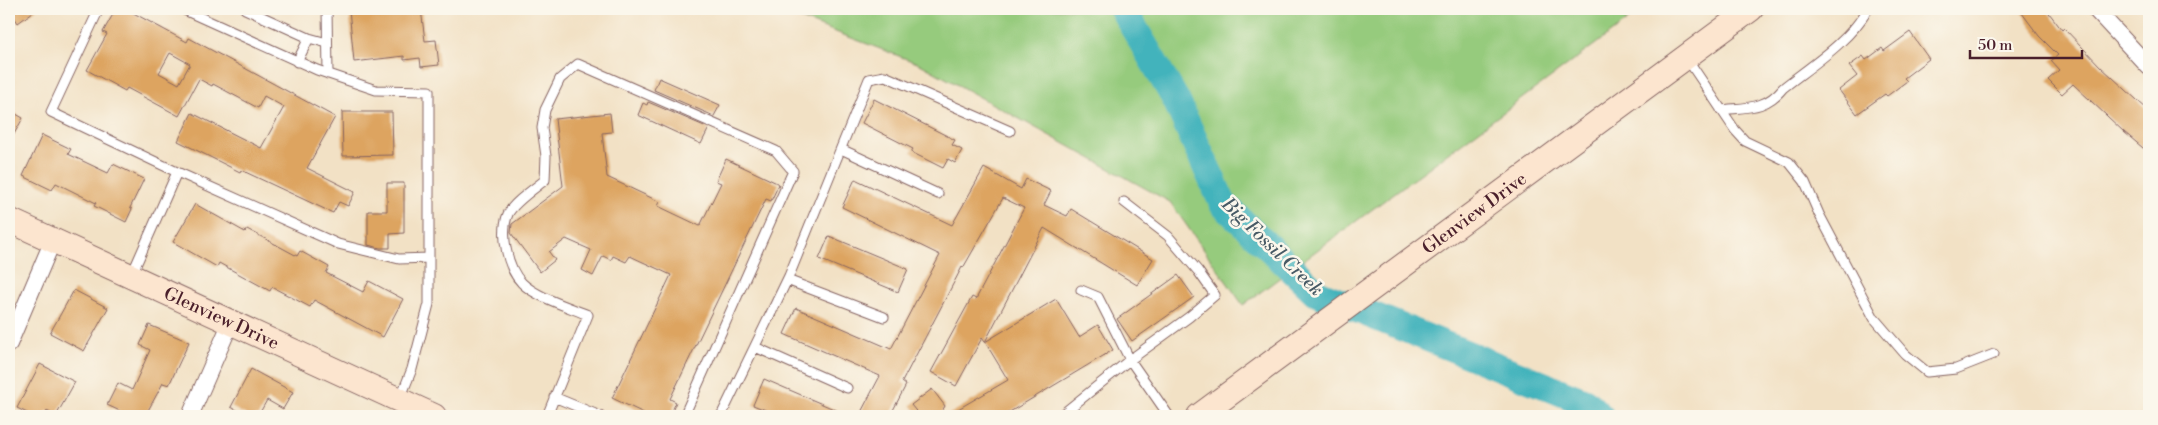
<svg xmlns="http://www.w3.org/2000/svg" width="2158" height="425" font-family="'Libre Bodoni',serif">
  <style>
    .green { fill: #96cb7d; stroke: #707554 }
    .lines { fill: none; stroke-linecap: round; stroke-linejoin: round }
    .river { stroke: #43b3bc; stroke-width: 28 }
    .building { fill: #dda460; fill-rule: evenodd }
    .lane-casing { stroke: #856361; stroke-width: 11 }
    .street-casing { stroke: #856361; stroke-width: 18 }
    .secondary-casing { stroke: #856361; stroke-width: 26 }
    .lane { stroke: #fff; stroke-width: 9 }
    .street { stroke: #fff; stroke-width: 16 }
    .secondary { stroke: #fce5cf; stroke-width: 24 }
    .labels { text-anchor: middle; stroke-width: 5; stroke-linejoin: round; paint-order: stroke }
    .street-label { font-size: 18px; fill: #4a1f2b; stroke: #fbf7ec }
    .water-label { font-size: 19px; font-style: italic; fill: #475a65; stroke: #fbf7ec }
  </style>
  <rect width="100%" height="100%" fill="#fbf7ec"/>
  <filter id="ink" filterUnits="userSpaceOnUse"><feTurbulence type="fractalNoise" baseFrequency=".02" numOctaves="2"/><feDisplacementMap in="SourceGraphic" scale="10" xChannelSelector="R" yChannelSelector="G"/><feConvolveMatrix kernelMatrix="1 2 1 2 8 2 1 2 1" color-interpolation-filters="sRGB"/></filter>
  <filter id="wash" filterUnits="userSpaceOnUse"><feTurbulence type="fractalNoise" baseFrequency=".0096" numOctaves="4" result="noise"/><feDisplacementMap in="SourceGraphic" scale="20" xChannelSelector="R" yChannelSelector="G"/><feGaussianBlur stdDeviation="1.12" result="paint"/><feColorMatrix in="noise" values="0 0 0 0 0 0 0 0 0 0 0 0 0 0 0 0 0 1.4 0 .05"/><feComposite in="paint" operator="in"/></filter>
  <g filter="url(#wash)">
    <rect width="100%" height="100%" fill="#f2e1c5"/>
    <path class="green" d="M775,9H1643L1243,305L1170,202L920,64Z"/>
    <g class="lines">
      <path class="river" d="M1123,9L1176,100L1223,204L1317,293L1585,402L1600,416"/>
    </g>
    <g id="blocks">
      <path class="building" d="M9,9H37L18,23Z
        M116,9H126L187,42L189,38L335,117L307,168L355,192L348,206L339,202L333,213L241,170L240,172L178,141L192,113L261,148L284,107L264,96L258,108L213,84L212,86L199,79L179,116L127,88L125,91L87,70L107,34L103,32ZM170,53L190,64L179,84L159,73Z
        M349,9H421L425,41L436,40L439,65L421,67L420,58L404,60V56L354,62Z
        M2019,9H2046L2062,30L2064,28L2101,67L2149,111V153L2124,132L2073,84L2062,94L2048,80L2059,70L2051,61L2058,55L2039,36Z
        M1910,32L1929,59L1904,78L1907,81L1887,96L1885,94L1857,114L1839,90L1857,76L1849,66L1863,56L1866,60L1882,48L1884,51Z
        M659,78L720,105L714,116L654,90Z
        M874,99L955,140L952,145L962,150L955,163L948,159L943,168L911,152L913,149L862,123Z
        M648,102L709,128L701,144L638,115L643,103L647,105Z
        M9,110L23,118L9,143Z
        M342,112H392L393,155L343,156Z
        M610,113L612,132L602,133L607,177L660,202L658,206L700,226L721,183L716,181L726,159L779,184L771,201L766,199L670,399L676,402L670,416H650L612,398L671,275L630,256L626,262L613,256L611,260L603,256L593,276L582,270L591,250L566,239L549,252L555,260L540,272L511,233L512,224L563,186L555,119Z
        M42,135L71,149L68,154L108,173L113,164L144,179L130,208L132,209L126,222L94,206L96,203L56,183L52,190L23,176Z
        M984,168L1021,189L1026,179L1051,191L1044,205L1067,216L1071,209L1153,259L1137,285L1044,228L985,342L982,338L956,386L931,372L972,297L976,299L1024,208L1003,198L963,268L962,267L902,382L906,385L890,416H859L880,376L784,334L796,308L891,349L940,255L842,207L855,179L952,225Z
        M387,183H404V233L390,234V248H380L368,245V211H387Z
        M195,204L245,232L247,229L297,256L300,251L329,267L326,273L363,292L369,281L403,299L383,337L314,300L310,307L272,287L270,291L219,263L217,267L173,242Z
        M829,236L908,269L898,292L819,259Z
        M1178,275L1194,297L1132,341L1117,319Z
        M74,290L108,308L84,351L50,333Z
        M1056,299L1079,337L1098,325L1113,350L1003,416H946L1008,380L985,342Z
        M149,325L189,342L169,385L163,383L145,416H117L120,411L107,405L118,383L132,390L150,350L140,345Z
        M40,364L75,382L56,416L47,411L45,416H33L17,408Z
        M251,369L293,392L283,409L267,400L258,416H248L231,407Z
        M764,379L850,416H780L753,405Z
        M932,389L945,406L939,416H920L911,405Z"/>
    </g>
  </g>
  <g filter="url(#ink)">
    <use href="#blocks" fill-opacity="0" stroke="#856361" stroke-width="1"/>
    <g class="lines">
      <defs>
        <path id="lane" d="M99,9L51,112L177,172L132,274
          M182,9L317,70L376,90L429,91V304L412,369L400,399
          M245,9L309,38L327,43
          M327,9L328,74
          M1686,57L1735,130L1745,141L1789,162L1805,182L1819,214L1874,318L1905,354L1927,372L1956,369L1994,354
          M297,62L309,38
          M1721,110C1747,107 1765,110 1783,88C1812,65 1849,42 1868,9
          M841,149L938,194
          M177,172L338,244L399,259L429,258
          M787,280L884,317
          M1081,290L1098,297L1130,360L1169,416
          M755,347L847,388
          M554,397L600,416
          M547,416L588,315C569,307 536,297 522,283C507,268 500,233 508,214C513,203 535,188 545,180L546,156L542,128L545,110L560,79L578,64L776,151L793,171L684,416
          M721,416L789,276L869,79L885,76L1010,131
          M1060,416L1127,362L1189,317L1215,295L1198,271L1168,236L1124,202"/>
        <path id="street" d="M2095,9L2149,67
          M9,344L53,240
          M190,416L231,322"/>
        <g id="secondary">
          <path id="s1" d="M9,220L434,416"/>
          <path id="s2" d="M1199,416L1751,9"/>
        </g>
      </defs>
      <use href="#lane" class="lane-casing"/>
      <use href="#street" class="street-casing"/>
      <use href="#secondary" class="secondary-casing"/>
      <use href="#lane" class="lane"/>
      <use href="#street" class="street"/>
      <use href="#secondary" class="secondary"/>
    </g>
  </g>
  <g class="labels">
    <g class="street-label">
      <text dy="6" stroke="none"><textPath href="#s2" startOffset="342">Glenview Drive</textPath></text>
      <text dy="6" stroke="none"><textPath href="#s1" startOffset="234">Glenview Drive</textPath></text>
    </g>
    <g class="water-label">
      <text transform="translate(1273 246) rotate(44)" y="7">Big Fossil Creek</text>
    </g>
  </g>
  <rect width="2158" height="425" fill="none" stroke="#fbf7ec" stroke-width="30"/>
  <path d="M1970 50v8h112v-8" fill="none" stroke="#4a1f2b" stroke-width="2.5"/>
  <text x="1978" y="50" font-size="15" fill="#4a1f2b" stroke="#fbf7ec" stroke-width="4" paint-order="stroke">50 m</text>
</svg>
